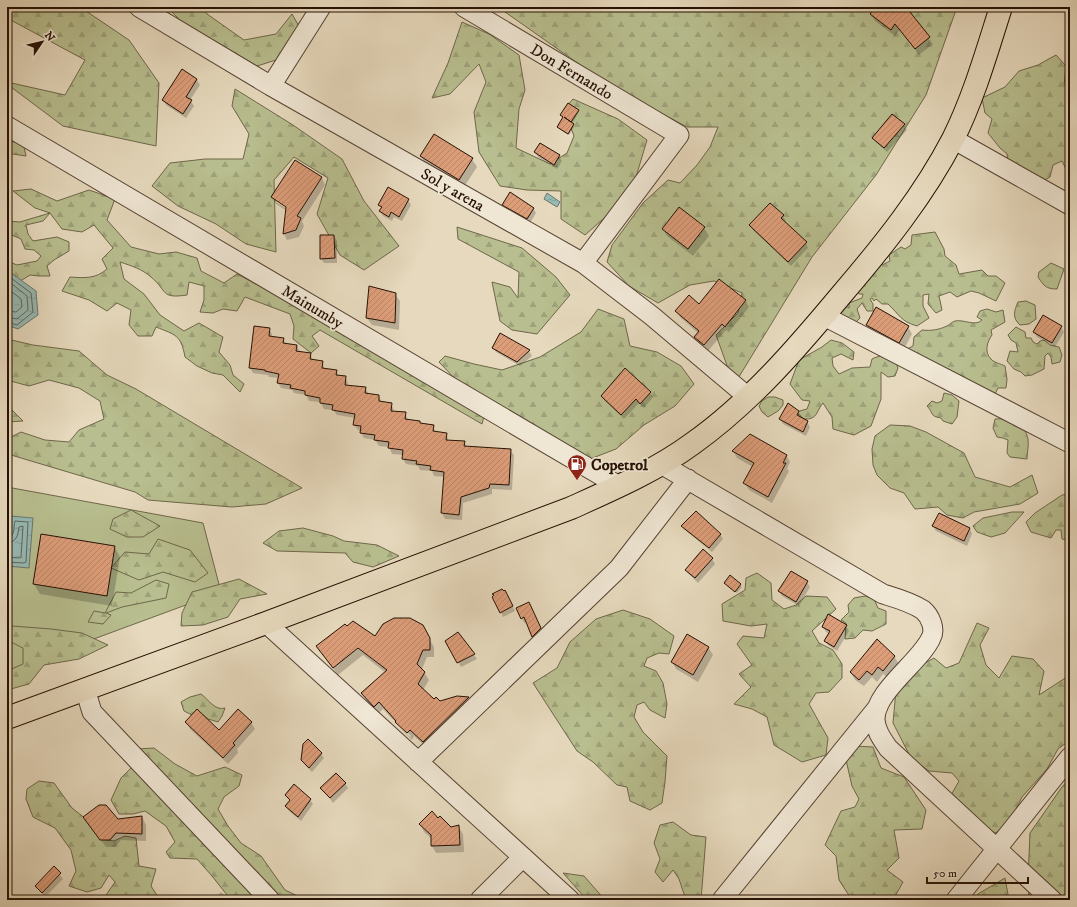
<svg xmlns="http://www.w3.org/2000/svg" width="1077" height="907" font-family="'IM FELL DW Pica',serif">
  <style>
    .grass { fill: #b8be8f; stroke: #6e6749 }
    .forest { fill: url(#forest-firs); stroke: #6e6749 }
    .water { fill: url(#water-ripples); stroke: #69766e }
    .shadow { fill: #0003; fill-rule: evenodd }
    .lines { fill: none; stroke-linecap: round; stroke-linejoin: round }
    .shore { stroke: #5e655c; stroke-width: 1 }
    .building { fill: url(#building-hatch); stroke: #251003 }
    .minor-casing { stroke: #554232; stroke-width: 21 }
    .major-casing { stroke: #251003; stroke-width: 24 }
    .minor { stroke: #efe6d4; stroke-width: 19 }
    .major { stroke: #e6d9bd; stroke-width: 22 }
    .labels { text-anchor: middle; stroke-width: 3.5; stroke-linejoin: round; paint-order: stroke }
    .street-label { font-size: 16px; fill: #251003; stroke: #efe6d4 }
    .poi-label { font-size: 16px; font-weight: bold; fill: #251003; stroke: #efe6d4; text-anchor: start }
  </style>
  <defs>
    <pattern id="forest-firs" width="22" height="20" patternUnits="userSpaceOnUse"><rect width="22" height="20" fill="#b8be8f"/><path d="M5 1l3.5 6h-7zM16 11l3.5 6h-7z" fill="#9ea27a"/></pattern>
    <pattern id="water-ripples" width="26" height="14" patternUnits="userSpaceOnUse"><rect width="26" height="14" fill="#97bab5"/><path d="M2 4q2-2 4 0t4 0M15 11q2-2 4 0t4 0" fill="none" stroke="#829f9a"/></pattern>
    <pattern id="building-hatch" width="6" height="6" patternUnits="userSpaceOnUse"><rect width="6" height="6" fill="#dc9d79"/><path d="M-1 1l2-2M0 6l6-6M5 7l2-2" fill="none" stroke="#bd8667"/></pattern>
  </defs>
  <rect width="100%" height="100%" fill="#e6d9bd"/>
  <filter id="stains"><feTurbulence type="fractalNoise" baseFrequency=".005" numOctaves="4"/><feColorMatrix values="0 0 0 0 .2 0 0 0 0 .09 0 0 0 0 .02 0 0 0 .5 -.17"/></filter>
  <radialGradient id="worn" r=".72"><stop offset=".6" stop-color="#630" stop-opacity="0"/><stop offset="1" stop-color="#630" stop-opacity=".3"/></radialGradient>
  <path class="grass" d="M7,487L203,523L221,592L7,671Z"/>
  <path class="forest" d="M7,7H80L129,40L159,83L156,146L63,126L7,84V82L65,95L85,60L7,18Z
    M167,7H202L207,14L244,40L276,34L292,14L300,28L276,60L254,67L189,29Z
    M498,7H957L926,95L876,175L812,257L734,385L716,335L738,313L742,293L714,281L690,285L658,303L629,286L607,262L612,245L643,203L668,180L680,183L697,165L710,147L718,127H687L613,87L586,69Z
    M462,22L489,34L519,55L525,90L519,109L516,148L550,164L567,153L574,136L564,109L573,99L618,119L647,140L636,177L610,213L585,235L561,219V191L527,190L500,186L479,152L474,112L486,82L479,64L450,94L432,98L448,63Z
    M1056,55L1066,66L1064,85H1070V189L1066,183L1067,171L1062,161L1053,165L1050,177L1040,183L1008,161L1007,154L1000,148L988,133L992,119L985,113L982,98L1005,87L1019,71L1038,65Z
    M235,89L293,125L342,159L364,201L399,246L364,270L340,255L317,214L328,178L294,157L274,180L276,252L246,244L216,224L178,206L152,186L170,163L205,159H243L249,134L232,106Z
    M7,141L15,142L24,147L26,156L13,154L7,155Z
    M31,189L57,201L89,190L115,199L107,220L131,247L159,254L176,252L197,258L201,271L224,283L237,274L292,303L484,416L482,424L320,330L312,336L319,346L311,353L293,339L294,326L290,314L245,297L237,311L223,309L213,313L200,312L204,300V286L189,282L187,295C160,299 168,291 151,277C142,269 132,266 120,262L124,279L144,294L160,315L184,331L199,323L223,337L219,352L230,365L233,375L244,384L240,392L223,375L212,373L197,366L185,357C181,335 176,335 156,327L152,336H138L129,325L131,310L117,303L107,311L89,300L62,291L70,277C84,278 96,279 107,269L102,259L113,248L94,225L82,232L62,229L50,213L43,221L26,225L28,234L33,241L57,237L69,242V251L54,260L47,266L50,276H39L30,275L17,283L7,284V261L17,265L37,261L41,256L34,250L25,249L21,239L7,233V221L20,222L50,213L35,208L13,191Z
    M457,227L522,248L556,277L570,295L537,334L512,330L500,321L492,282L510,287L518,298L519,272L458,239Z
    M935,232L944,249L945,256L956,265L959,274L982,270L988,276H996L1005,283L996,301L979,293L971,291L957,297L950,292L939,296L942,310L936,313L928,304L929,294L923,295V306L929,318L917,326C900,321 900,315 888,304H882L876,299L874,301L872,298L870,299L873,304V311H867L862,303L857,309L860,318L852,326L831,310L845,306L849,308V303L862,298L863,294H859L856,289L874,264L882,265L890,261L889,255L901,247L905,249L911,245L912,235Z
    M1051,263L1064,269L1057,289C1046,289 1044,286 1038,277L1039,272Z
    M1026,301L1035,305L1036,319L1029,324L1020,325C1012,318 1014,311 1018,302Z
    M598,309L624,319L630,346L657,352L681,366L694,384L675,406L644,425L616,449L590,459L462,386L439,362L445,356L474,364L502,370L540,357L581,332Z
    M987,309L996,312L1003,310L1005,322L991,330L992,335C987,342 984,352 991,359C993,362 1001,364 1005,366L1007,379L1006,388H998L994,396L905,350L913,346L914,337L922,330C931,331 938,330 947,326C949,325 952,322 955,321C964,319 975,327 982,320L977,317L980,311Z
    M1016,327L1025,332L1026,338H1031L1033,342L1037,344L1040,341L1044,340L1050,345L1059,347L1062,355L1060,362L1052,364L1051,357L1048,353L1045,356L1044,369L1032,375L1025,376L1021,372L1014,369L1007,361L1010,351L1018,352L1016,343L1011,340L1008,335Z
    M7,339L33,345L79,351L107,375L136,389L302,488L266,504L232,507L148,500L135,492L11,455L9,438L21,432L45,440L69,442L79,430L104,419L100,401L79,388L49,380L29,386L7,380Z
    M831,340L842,343L854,352L853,360L841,354L832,358L833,366L839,374L852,368L870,367L872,359C880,355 886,355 894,357L898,368L895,376L888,377L881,372V399L871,426L854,435L833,429L832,417L823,403C816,411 818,420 804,419L796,412L807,409L810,401L802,400L790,384L799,360L822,347Z
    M944,393L952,395L959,401L957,417L952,424L943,421L941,418C929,416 934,413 927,406L932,401L937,403L942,401Z
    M768,397H775L783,400V405L778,411L768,417L762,412L759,406L762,401Z
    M9,407L23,421L7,422V408Z
    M995,419C1010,418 1025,423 1028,439C1029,445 1027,453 1027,459L1010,457L1007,453L1008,440L1003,438L997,437L993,428Z
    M890,425L910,426L926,432L964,453L975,477L1010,487L1032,475L1038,493L1020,504L974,512L963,518L947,515L938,507L915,509L904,493L890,488L877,475L873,465L872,449L875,436Z
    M1070,494V541L1062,539L1061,530H1056L1051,538L1031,532L1026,522L1035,513L1062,495Z
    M131,510L160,526L143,537H127L110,529L113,519Z
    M1012,512H1024L1005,533L991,537L977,532L973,526L983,518Z
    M303,528L333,536L344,541L377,545L399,556L373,567L353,562L345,553L277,551L263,543L279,531Z
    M158,539L190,550L208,573L195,582L163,572L139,580L111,568L125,552L149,554Z
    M757,573L771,583L772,600L784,609L796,605L806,596L827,597L836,609L812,631L819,643L833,650L842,664V678L829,692L816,693L809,704L828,738L826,755L802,762L774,745L767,717L752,709L734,704L751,687L739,674L752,665L737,644L743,636L764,638L767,624L751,626L723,621L722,604L745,590L746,578Z
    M239,579L267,594L240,599L228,617L203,625L181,626L182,613L192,592Z
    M156,580L169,584L166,598L122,607L106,613L111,615L103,624L88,622L94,611L105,613L116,592L131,593Z
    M865,596L874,599L878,608L886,611V624L872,631L863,630L855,638L845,639L846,623L841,620L849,612L848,605L854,598Z
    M623,610L650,619L674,636L669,654L659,653L647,658L644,666L656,671L663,683L667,704L665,718L650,710L644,702L637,705L634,717L643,732L667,756L665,782L662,803L650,810L630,801L627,787L617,785L593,762L577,751L533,683L557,668L570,642L596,619Z
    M977,623L989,628L980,645L986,665L999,678L1012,656L1033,659L1044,671L1039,695L1070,675V740L1058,749L1047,769L1022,797L1010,821L996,833L975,825L951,795L959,781L952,773L929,771L911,758L893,723L896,690L911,671L934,658L946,668L959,663Z
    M12,626L51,629L82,633L108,645L79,659L44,665L29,684L7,690V671L23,664V648L7,640V634Z
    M201,694C209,700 215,711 225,708L222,716L218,722L208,719L202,714L194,716L184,711L181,702L190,697Z
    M854,746L873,747L881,768L904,777L926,810L922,829L894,830L899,858L887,870L903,882L893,900H852L839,880L836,856L825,845L841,811L855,807L859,799L852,786L846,760Z
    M154,748L175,764L197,776L225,767L242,775L239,786L224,797L218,809L228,826L241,843L261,856L285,890L306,900H231L212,876L197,859L170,858L166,852L175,842L166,826L145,811L133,814H119L111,800L121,778L132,767L137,749Z
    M1070,778V900H1029L1028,879L1030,833L1062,787Z
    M39,781L54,783L72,808L86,819L102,839L114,841L125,836L136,838L139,866L156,869L151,886L160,900H107L104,898L115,882L109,875L101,888L87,892L69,886L76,871L71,850L55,828L33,817L26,799L27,789Z
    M673,822L691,835L706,837L701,900H684L685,897L679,879L673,870L663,882L655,872L660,859L654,843L660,825Z
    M563,873L584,876L605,900H587Z
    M1005,878L1009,900H976L978,894Z"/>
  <path class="water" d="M547,193L560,202L557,207L544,199Z
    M7,270L36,291L38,315L18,329L7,325Z
    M10,516L33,518L29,568L7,566Z"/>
  <path class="shadow" d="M877,7H912L914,10L911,15L933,44L919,55L900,30L895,36L875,21L871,14Z
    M182,71L197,80L200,85L190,100L194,106L186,118L166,105L163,100Z
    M578,110L579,112L572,124L574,127L569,135L559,129L558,127L564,118L561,115Z
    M893,115L904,125L907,130L887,152L876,142L873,138Z
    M535,152L559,156L562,161L557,169L538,157Z
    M421,156L472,159L477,167L464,187L425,164Z
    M295,161L322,178L325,185L302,221L304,226L299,237L287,240L284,234L287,211L276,204L272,197ZM276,199L291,209L290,211L276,202Z
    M408,200L411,205L402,221L394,217L392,221L383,216L380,211L382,209L379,205Z
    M504,205L533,208L536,213L530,223L506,209Z
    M679,208L704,228L709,236L693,256L667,236L663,229Z
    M783,216L786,221L784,222L806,243L808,248L791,266L753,230L750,225Z
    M334,236L337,241V263H324L321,258Z
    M395,294L400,301L399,330L372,325L367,318Z
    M745,300L749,307L729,332L726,330L708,351L698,343L695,337L698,333L680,317L677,311L699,306Z
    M867,325L908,327L912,334L904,349L872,333Z
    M1061,327L1064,332L1055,347L1037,337L1034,332Z
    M269,329L272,334V337L283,339L286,344L297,346L300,352L310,354L313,360L322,362L325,370L336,371L339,376L345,377L348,383V386L365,388L369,394L379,396L382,403L391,404L394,410V412L405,413L408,420L421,425L433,426L436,433L446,434L449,441L464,442L467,447L510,450L514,455L512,490L492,489V494L463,503L462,520L445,519L442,513L445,477L434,476L432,471L420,470L418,466L406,464L403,459L404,455L392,454L389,447L379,446L375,440L364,438L361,433V431L358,430L354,425L355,418L337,415L333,410L324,409L320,402L309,401L306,395L294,393L292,390L281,388L278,383L279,378L269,377L268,375L253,373L250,368Z
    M501,334L529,351L532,356L520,366L496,352L493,348Z
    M650,393L653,397L644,408L639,403L624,419L605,401L602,396Z
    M798,411L801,416L800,418L807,422L810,427L806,436L783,424L780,419Z
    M733,451L786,455L790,462L787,469L789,471L772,503L749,490L745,483L753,467L737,458Z
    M682,526L720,534L723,539L712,552L685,530Z
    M933,526L970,529L972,534L967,546L936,531Z
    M114,546L120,557L112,606L40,594L34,584Z
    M712,559L715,564L698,583L689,574L686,570Z
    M730,576L742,587L737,593L725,583Z
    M807,582L810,587L799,606L782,596L779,591Z
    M505,592L515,611L503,617L501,612Z
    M529,603L527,622L524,623L522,618Z
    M422,626L434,647V657H427L422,669L429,680L423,690L434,701L440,703L457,697L469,698L473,705L428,749L414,736L412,740L399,727L410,737L411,736L398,723V725L383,709L379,713L367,701L363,693L386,673L363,655L338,675L317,646L347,628L375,637Z
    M846,626L849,631L837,651L828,645L825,641L829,634L826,632L823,627Z
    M458,634L477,659L461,667L446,642Z
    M708,647L713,655L698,682L676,669L672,662Z
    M894,656L899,664L888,678L883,674L877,682L872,677L864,686L855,680L851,673Z
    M186,722L219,732L251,722L255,729L237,749L238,753L228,764L190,729Z
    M321,754L324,758L312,772L305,765L302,760Z
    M345,783L348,788L333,803L322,788Z
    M286,795L310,800L313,804L301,821L289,811L286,807L290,801Z
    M84,817L118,820L142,817L146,825V841L121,840L115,847H106Z
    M438,820L450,828L458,826L463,834L464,852L436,853L432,846V839L424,832L420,824Z
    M54,868L63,879L45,897L36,886Z
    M221,892L229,900H213Z"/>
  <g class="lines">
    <path class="shore" d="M7,275L31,293L33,312L17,325L7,322
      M7,280L27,296L28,310L17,319L7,317
      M7,288L21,299L22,307L16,312L7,311
      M7,538C16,537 13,527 15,521L28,522L26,562L24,563L7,562
      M7,543C17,542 18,535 19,527L23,526L21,557L19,558L7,557"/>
  </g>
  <path class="building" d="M876,7H906L930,37L915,49L895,24L891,30L870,14Z
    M182,69L197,79L186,97L192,100L183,114L162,100Z
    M568,103L579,110L571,122L564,117L574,124L568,134L557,127L563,117L560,115Z
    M892,114L905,124L884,148L872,138Z
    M434,134L473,158L459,180L420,156Z
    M540,143L560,155L554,165L534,152Z
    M295,160L322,177L297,216L301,218L296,230L283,234L286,207L271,197Z
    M388,187L409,199L399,217L391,212L389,217L379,211L382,207L378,205Z
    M510,192L534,208L527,219L502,205Z
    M770,203L784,215L781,218L807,242L788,262L749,225Z
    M679,207L705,227L688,249L662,229Z
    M320,235H334L335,258L320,259Z
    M719,279L746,300L725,327L722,324L704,345L694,337L699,331L675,311L689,295L699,304Z
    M369,286L396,293L395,323L366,318Z
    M876,307L909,326L899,343L866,325Z
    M1043,315L1062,326L1052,343L1033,332Z
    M254,326L270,328L269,336L284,338L283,343L297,345L296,351L311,353L310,359L323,361L322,368L337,370L336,375L346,376L345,385L366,387L365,393L379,395V401L392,403L391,411L406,412L405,419L420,421V423L434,425L433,431L447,433L446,440L465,441L464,446L511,449L509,485L490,484L489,488L461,497L459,515L441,513L444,472L430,470L431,466L416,464L417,461L402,459L403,450L388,448L389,442L374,440L375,435L360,433L361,426L353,425L355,414L332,410L333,405L320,403V398L305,395V391L290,388L291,385L277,383L279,374L265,371V370L249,368Z
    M500,333L530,350L517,362L492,348Z
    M625,368L651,392L640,404L636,399L621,415L601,396Z
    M788,403L799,411L797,415L808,421L803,432L779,419Z
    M750,434L787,455L783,463H786L768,497L743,483L754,463L732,451Z
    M696,511L721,534L709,548L681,526Z
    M939,513L970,528L964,541L932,526Z
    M41,534L115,546L107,596L33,584Z
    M703,549L713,558L695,578L685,570Z
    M791,571L808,581L796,602L778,591Z
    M730,575L741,584L735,592L724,583Z
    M502,589L504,591L505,590L513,606L500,613L492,597L494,595L492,594Z
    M529,602L541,628L532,637L524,617L521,619L516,608Z
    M828,614L847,625L834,647L824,641L830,631L822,627Z
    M394,618H410L423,625L430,638V650H423L417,664L425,672L418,684L434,699L436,697L440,701L457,696L469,697L423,742L410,730L407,733L395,722L396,721L379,702L374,707L361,693L387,670L358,648L333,668L316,646L345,624L347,626L353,621L375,636L383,624Z
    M458,632L475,654L457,663L445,641Z
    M687,634L709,647L693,675L671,662Z
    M877,639L895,656L883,671L878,667L872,675L867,671L859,680L850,672Z
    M197,709L219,730L238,709L252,722L233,743L235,745L223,758L185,722Z
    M308,739L322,753L309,768L301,760L303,744Z
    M336,773L346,783L330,798L320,788Z
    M294,784L311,799L298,817L285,806L290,800L285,795Z
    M99,805H106L118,819L142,816V834L116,833L110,840H100L83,817Z
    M432,811L438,818L440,816L451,827L459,825L460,845L431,846V835L419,824Z
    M54,866L61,873L42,893L35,886Z"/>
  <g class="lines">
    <defs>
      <path id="minor" d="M139,7L271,86L583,263L652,316L748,397
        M464,7L679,135L583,263
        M271,86L321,7
        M7,126L619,486
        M953,139L1070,205
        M824,316L1070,443
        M661,464L883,594C896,598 911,602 923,610C930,616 936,629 931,638C920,662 874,692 875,720C876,731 882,739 888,748L1052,900
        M266,623L570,900
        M85,689L92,712L270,900
        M418,762L619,568L688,479
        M480,900L523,857
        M722,900L878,707
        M956,900L1070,757"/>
      <path id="major" d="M7,718L266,623L571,508C613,489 655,471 692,444C750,403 797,348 842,294C883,246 924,195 953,139C974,97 987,51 1001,7"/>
    </defs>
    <use href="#minor" class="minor-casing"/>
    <use href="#major" class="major-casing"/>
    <use href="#minor" class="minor"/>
    <use href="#major" class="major"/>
  </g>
  <defs>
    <symbol id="fuel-pin" viewBox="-11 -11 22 30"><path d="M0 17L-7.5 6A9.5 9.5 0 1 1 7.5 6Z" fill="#8f2418" stroke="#efe6d4"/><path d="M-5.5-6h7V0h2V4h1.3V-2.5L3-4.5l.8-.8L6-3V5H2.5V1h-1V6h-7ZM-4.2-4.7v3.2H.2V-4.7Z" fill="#fff"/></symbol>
  </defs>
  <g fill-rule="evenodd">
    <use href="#fuel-pin" x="566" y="453" width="22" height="30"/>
  </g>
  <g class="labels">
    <g class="street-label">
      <text transform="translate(572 71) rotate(31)" y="6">Don Fernando</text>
      <text transform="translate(453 189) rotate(30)" y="6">Sol y arena</text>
      <text transform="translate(313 306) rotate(31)" y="6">Mainumby</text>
    </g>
    <g class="poi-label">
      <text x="591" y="470">Copetrol</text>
    </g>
  </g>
  <rect width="1077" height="907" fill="none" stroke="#e6d9bd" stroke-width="24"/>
  <rect x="8" y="8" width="1061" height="891" fill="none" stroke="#251003" stroke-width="2"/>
  <rect x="12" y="12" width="1053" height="883" fill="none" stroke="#251003"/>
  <g transform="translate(42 42) rotate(55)" stroke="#efe6d4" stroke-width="3" paint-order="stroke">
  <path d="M0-3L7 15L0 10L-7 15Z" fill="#251003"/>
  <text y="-6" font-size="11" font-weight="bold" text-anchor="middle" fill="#251003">N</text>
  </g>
  <path d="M927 877v6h101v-6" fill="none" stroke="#251003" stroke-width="2"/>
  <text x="933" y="877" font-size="12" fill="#251003" stroke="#efe6d4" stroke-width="3" paint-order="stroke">50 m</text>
  <rect width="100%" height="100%" filter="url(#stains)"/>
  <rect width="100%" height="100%" fill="url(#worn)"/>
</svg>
